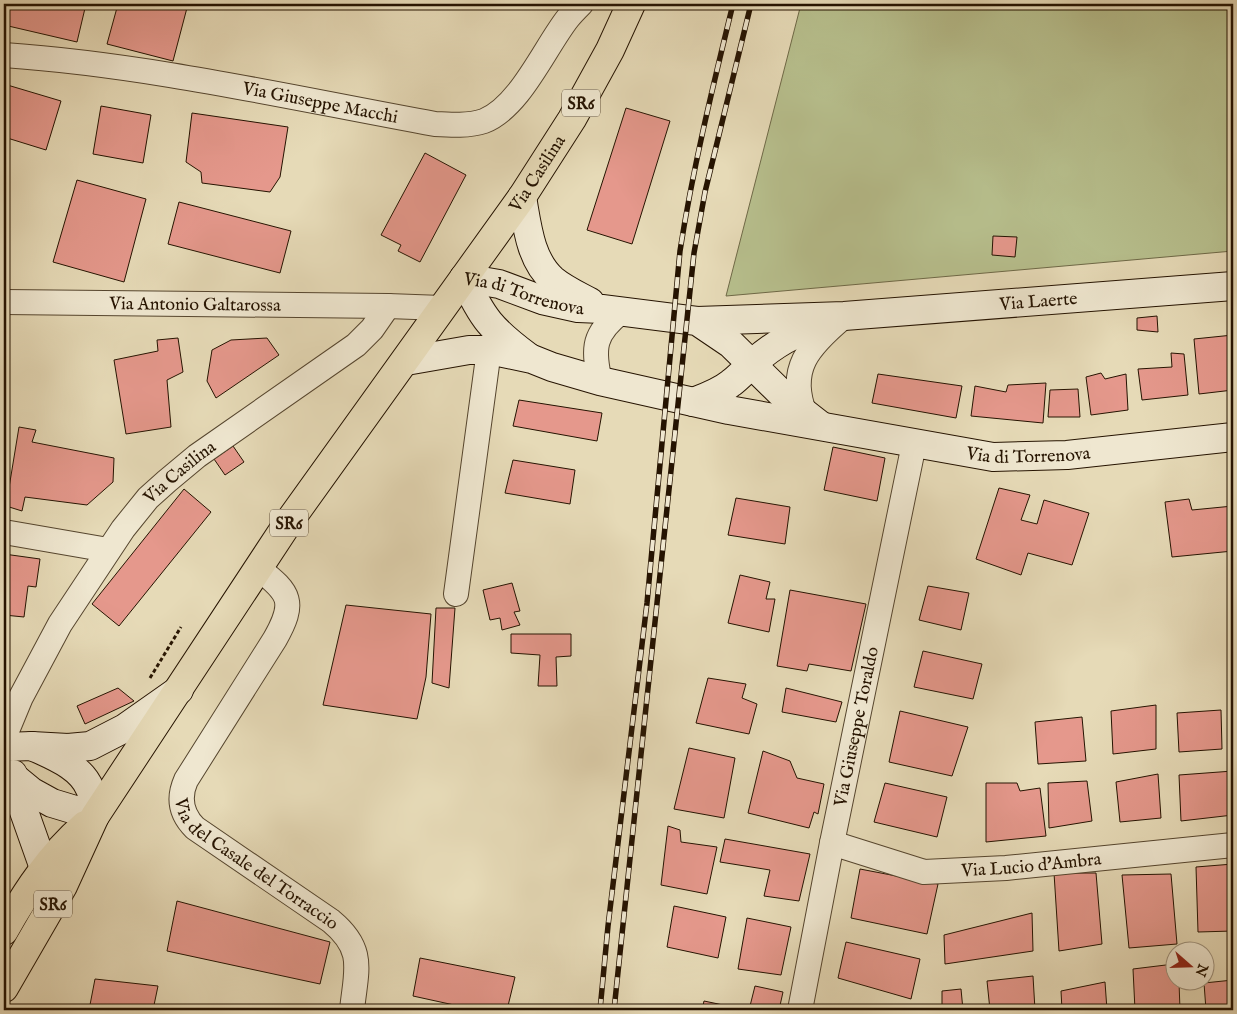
<svg xmlns="http://www.w3.org/2000/svg" width="1237" height="1014" font-family="'IM FELL English',serif">
  <style>
    .green { fill: #b7bf8d; stroke: #6e6947 }
    .building { fill: #e5988c; stroke: #251301 }
    .lines { fill: none; stroke-linecap: round; stroke-linejoin: round }
    .street-casing { stroke: #55452e; stroke-width: 26 }
    .secondary-casing { stroke: #251301; stroke-width: 30 }
    .primary-casing { stroke: #251301; stroke-width: 30 }
    .path { stroke: #251301; stroke-width: 3; stroke-dasharray: 4 2.5; stroke-linecap: butt }
    .street { stroke: #efe7d0; stroke-width: 24 }
    .secondary { stroke: #efe7d0; stroke-width: 28 }
    .primary { stroke: #e6dab7; stroke-width: 28 }
    .rail-casing { stroke: #251301; stroke-width: 5.5 }
    .rail { stroke: #efe7d0; stroke-width: 4; stroke-dasharray: 11; stroke-linecap: butt }
    .labels { text-anchor: middle; stroke-width: 4.5; stroke-linejoin: round; paint-order: stroke }
    .shield { fill: #efe7d0; stroke: #62533f; stroke-width: 1 }
    .shield-label { font-size: 16px; font-weight: bold; fill: #251301 }
    .street-label { font-size: 18px; fill: #251301; stroke: #efe7d0 }
  </style>
  <rect width="100%" height="100%" fill="#e6dab7"/>
  <filter id="stains"><feTurbulence type="fractalNoise" baseFrequency=".004" numOctaves="4"/><feColorMatrix values="0 0 0 0 .2 0 0 0 0 .09 0 0 0 0 .02 0 0 0 .5 -.17"/></filter>
  <radialGradient id="worn" r=".72"><stop offset=".6" stop-color="#630" stop-opacity="0"/><stop offset="1" stop-color="#630" stop-opacity=".3"/></radialGradient>
  <path class="green" d="M801,4H1233V251L726,296Z"/>
  <path class="building" d="M4,4H86L77,42L4,25Z
    M118,4H188L173,61L107,44Z
    M4,84L61,101L46,150L4,137Z
    M101,106L151,115L143,163L93,154Z
    M626,108L670,121L632,244L587,230Z
    M192,113L288,127L280,177L270,192L202,183L201,172L186,162Z
    M425,153L466,175L420,262L398,251L401,245L381,235Z
    M77,180L146,199L124,282L53,262Z
    M179,202L291,231L280,273L168,244Z
    M993,236L1017,237L1015,257L992,255Z
    M1157,316L1158,332L1137,330V318Z
    M1233,335V390L1199,394L1194,339Z
    M178,338L183,372L167,380L171,427L126,434L114,360L158,351L157,340Z
    M267,338L279,355L216,398L207,381L212,350L231,340Z
    M1171,353L1184,354L1188,395L1142,400L1138,369L1172,367Z
    M1101,373L1105,379L1126,374L1128,410L1091,415L1086,377Z
    M878,374L962,386L956,418L872,403Z
    M1046,383L1043,423L971,416L975,386L1006,392L1008,385Z
    M1078,389L1080,417H1048L1050,390Z
    M519,400L602,413L597,441L513,426Z
    M19,427L36,430L32,442L114,458L113,482L87,505L25,497L22,511L6,506Z
    M233,446L244,462L225,475L214,459Z
    M833,447L885,458L877,501L824,490Z
    M513,460L575,470L570,504L505,493Z
    M999,488L1030,495L1021,520L1037,524L1044,500L1089,513L1072,565L1028,553L1021,575L976,559Z
    M184,489L211,512L119,626L92,604Z
    M736,498L790,507L785,544L728,535Z
    M1189,499L1192,510L1233,506V551L1172,557L1165,502Z
    M4,554L40,559L36,587L28,586L24,617L4,615Z
    M740,575L770,582L766,599H775L769,632L728,623Z
    M512,583L520,611L514,612L520,625L502,630L500,618L490,620L483,590Z
    M928,586L969,593L961,630L919,620Z
    M790,590L866,604L851,671L809,664L807,671L777,666Z
    M346,605L431,614L426,677L417,719L323,705Z
    M436,608H455L449,688L432,683Z
    M511,634H571V656L556,657L557,686H538L540,655L511,653Z
    M923,651L982,664L973,699L914,687Z
    M708,678L746,684L742,698L757,704L749,734L696,723Z
    M118,688L134,701L85,724L77,706Z
    M786,688L842,702L836,722L782,712Z
    M1156,705V749L1113,754L1111,711Z
    M1221,710L1222,749L1179,752L1177,713Z
    M900,711L968,727L952,776L889,762Z
    M1082,717L1086,761L1038,764L1035,722Z
    M689,748L735,758L724,818L674,809Z
    M763,751L790,761L797,778L824,784L818,814L814,812L809,828L748,813Z
    M1233,771V815L1181,821L1179,775Z
    M1158,774L1161,818L1120,822L1116,782Z
    M1087,781L1092,821L1049,828L1048,783Z
    M885,783L947,797L937,837L874,822Z
    M986,783H1017L1020,791L1040,788L1046,836L986,842Z
    M668,826L680,830L681,842L717,847L707,894L661,885Z
    M725,839L810,854L799,901L764,896L770,870L720,862Z
    M1233,864V931L1198,932L1196,867Z
    M860,869L938,884L927,934L851,918Z
    M1054,873H1096L1102,944L1059,951Z
    M1171,874L1177,944L1129,948L1122,875Z
    M177,901L330,942L320,984L167,951Z
    M674,906L726,917L718,958L667,947Z
    M1032,913L1033,951L945,964L944,935Z
    M747,918L791,927L781,975L738,969Z
    M846,942L920,959L911,999L838,978Z
    M420,958L515,977L507,1010H477L413,996Z
    M1174,964V982H1179L1180,1010H1135L1133,969Z
    M1033,976L1035,1010H990L987,981Z
    M95,979L158,986L153,1010H89Z
    M1233,980V1010H1206L1204,983Z
    M1105,982L1107,1010H1062L1061,991Z
    M755,986L783,992L779,1010H749Z
    M961,989L963,1010H942V991Z
    M704,1001L747,1010H702Z"/>
  <g class="lines">
    <defs>
      <g id="street">
        <path id="s1" d="M4,55C149,65 292,98 435,124C451,125 469,126 484,121C520,107 545,47 568,18C572,13 577,8 581,4"/>
        <path id="s2" d="M4,302L388,306L442,308"/>
        <path d="M600,381C592,348 594,333 621,312"/>
        <path d="M805,414C787,369 809,346 842,318"/>
        <path d="M4,532L108,550"/>
        <path id="s3" d="M259,569C290,593 296,602 275,639L186,780C178,798 181,814 195,828L331,921C366,950 356,970 352,1010"/>
        <path d="M456,594L489,350"/>
        <path id="s4" d="M4,738L21,697L60,624L123,529L148,498L167,481L197,456L356,345L372,329L388,306"/>
        <path id="s5" d="M832,843L924,872L1006,868L1233,845"/>
        <path id="s6" d="M800,1010L832,843L914,444"/>
      </g>
      <g id="secondary">
        <path d="M522,197C527,225 530,260 553,280C564,289 577,295 590,302"/>
        <path id="s7" d="M464,278L499,284L542,300L578,308L602,309L697,321L731,344L788,400L820,425"/>
        <path d="M464,278C482,318 492,330 527,356"/>
        <path id="s8" d="M697,321L844,316L1233,286"/>
        <path id="s9" d="M406,361L469,350H489L532,359L552,367L600,381L729,410L993,457L1067,455L1233,437"/>
        <path d="M693,402C706,397 720,392 731,383C739,377 746,369 754,362C774,344 795,332 821,324"/>
        <path d="M4,747L32,746L68,748L90,746L125,728L179,690"/>
        <path d="M13,774L21,803L44,868"/>
        <path d="M15,778L32,792L52,803L95,816C94,807 94,797 90,789C81,766 53,756 32,746"/>
      </g>
      <g id="primary">
        <path d="M4,931C27,890 50,856 85,825"/>
        <path id="s10" d="M4,988L63,886L95,816L288,523L522,197L572,119L610,50L631,4"/>
      </g>
    </defs>
    <use href="#street" class="street-casing"/>
    <use href="#secondary" class="secondary-casing"/>
    <use href="#primary" class="primary-casing"/>
    <path class="path" d="M150,678L181,627"/>
    <use href="#street" class="street"/>
    <use href="#secondary" class="secondary"/>
    <use href="#primary" class="primary"/>
    <defs>
      <path id="rail" d="M600,1010L608,926L647,603L680,251C693,167 713,86 733,4
        M614,1010L694,253L705,192L751,4"/>
    </defs>
    <use href="#rail" class="rail-casing"/>
    <use href="#rail" class="rail"/>
  </g>
  <g class="labels">
    <g class="shield">
      <rect x="562" y="89.5" width="38" height="27" rx="4"/>
      <rect x="270" y="509.5" width="38" height="27" rx="4"/>
      <rect x="34" y="890.5" width="38" height="27" rx="4"/>
    </g>
    <g class="shield-label">
      <text x="581" y="109">SR6</text>
      <text x="289" y="529">SR6</text>
      <text x="53" y="910">SR6</text>
    </g>
    <g class="street-label">
      <text dy="6" stroke="none"><textPath href="#s1" startOffset="320">Via Giuseppe Macchi</textPath></text>
      <text dy="6" stroke="none"><textPath href="#s10" startOffset="975">Via Casilina</textPath></text>
      <text dy="6" stroke="none"><textPath href="#s7" startOffset="62">Via di Torrenova</textPath></text>
      <text dy="6" stroke="none"><textPath href="#s8" startOffset="342">Via Laerte</textPath></text>
      <text dy="6" stroke="none"><textPath href="#s2" startOffset="191">Via Antonio Galtarossa</textPath></text>
      <text dy="6" stroke="none"><textPath href="#s9" startOffset="635">Via di Torrenova</textPath></text>
      <text dy="6" stroke="none"><textPath href="#s4" startOffset="322">Via Casilina</textPath></text>
      <text dy="6" stroke="none"><textPath href="#s6" startOffset="289">Via Giuseppe Toraldo</textPath></text>
      <text dy="6" stroke="none"><textPath href="#s3" startOffset="372">Via del Casale del Torraccio</textPath></text>
      <text dy="6" stroke="none"><textPath href="#s5" startOffset="204">Via Lucio d'Ambra</textPath></text>
    </g>
  </g>
  <rect width="1237" height="1014" fill="none" stroke="#e6dab7" stroke-width="20"/>
  <rect x="5" y="5" width="1227" height="1004" fill="none" stroke="#251301" stroke-width="2.5"/>
  <rect x="10" y="10" width="1217" height="994" fill="none" stroke="#251301"/>
  <g transform="translate(1190 966) rotate(110)"><circle r="24" fill="#efe7d0" stroke="#9e927d"/>
  <path d="M0-4L9 19L0 12L-9 19Z" fill="#8f2418"/>
  <text y="-8" font-size="14" font-weight="bold" text-anchor="middle" fill="#251301">N</text>
  </g>
  <rect width="100%" height="100%" filter="url(#stains)"/>
  <rect width="100%" height="100%" fill="url(#worn)"/>
</svg>
